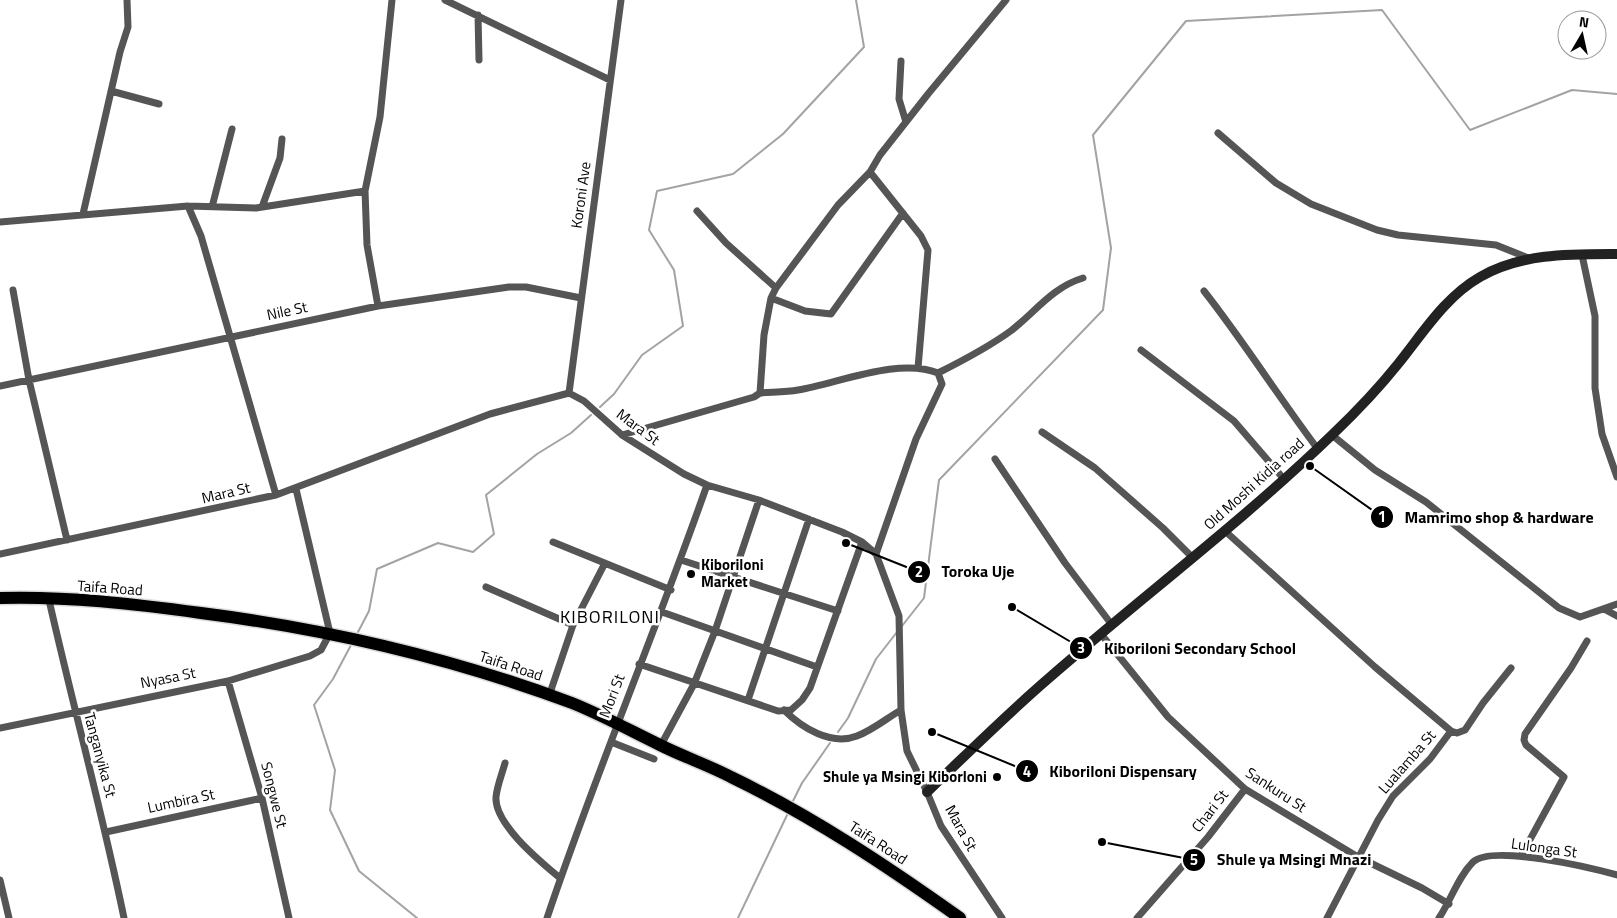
<svg xmlns="http://www.w3.org/2000/svg" width="1617" height="918" font-family="'Titillium Web',sans-serif">
  <style>
    .lines { fill: none; stroke-linecap: round; stroke-linejoin: round }
    .stream { stroke: #a3a3a3; stroke-width: 2 }
    .highway-casing { stroke: #dbdbdb; stroke-width: 15 }
    .street { stroke: #555; stroke-width: 7 }
    .secondary { stroke: #222; stroke-width: 10 }
    .highway { stroke: #000; stroke-width: 12 }
    .poi-dot { fill: #000; stroke: #fff; stroke-width: 2 }
    .labels { text-anchor: middle; stroke-width: 5; stroke-linejoin: round; paint-order: stroke }
    .street-label { font-size: 15px; fill: #000; stroke: #fff }
    .poi-label { font-size: 15px; font-weight: bold; fill: #000; stroke: #fff; text-anchor: start }
    .quarter-label { font-size: 18px; letter-spacing: 1px; fill: #000; stroke: #fff }
    .leader { fill: none; stroke: #000; stroke-width: 2 }
    .callout-dot { fill: #000; stroke: #fff; stroke-width: 2 }
    .mark-label { font-size: 15px; text-anchor: middle; font-weight: bold; fill: #fff }
    .callout-label { font-size: 16px; text-anchor: middle; font-weight: bold; fill: #000; stroke: #fff; stroke-width: 5; stroke-linejoin: round; paint-order: stroke }
  </style>
  <rect width="100%" height="100%" fill="#fff"/>
  <g class="lines">
    <path class="stream" d="M600,407L614,394L642,355L683,326L674,270L649,230L657,191L733,174L783,134L864,47L856,0
      M902,626L924,598L939,480L1103,310L1111,248L1093,135L1186,21L1382,10L1470,130L1572,90L1617,94
      M358,632L369,611L377,569L438,543L473,552L494,534L486,495L537,454L571,433L591,415
      M351,645L333,679L314,705L335,770L330,810L359,871L417,918
      M838,732L848,718L876,659L897,632
      M793,801L802,783L830,743
      M738,918L788,813"/>
    <defs>
      <path id="highway" d="M0,598C67,596 135,604 201,613C327,629 452,658 572,703C602,715 631,731 660,745C684,757 708,765 731,777C812,816 887,866 960,918"/>
    </defs>
    <use href="#highway" class="highway-casing"/>
    <path class="street" d="M445,0L610,80
      M478,15L479,60
      M901,61L899,99L906,122
      M111,91L159,104
      M1218,133L1276,183L1311,204L1377,230L1398,235L1496,245L1531,259
      M870,172L921,236L928,250L918,368
      M365,191L367,245L378,306
      M188,206L256,208L365,191L380,117L392,0
      M212,207L232,129
      M262,207L280,158L282,139
      M697,211L726,243L776,288
      M83,214L120,52L128,27L127,0
      M0,222L188,206L201,236L276,495
      M1582,255L1595,316V388L1602,434L1617,477
      M13,290L29,380L67,540
      M1204,291C1244,342 1278,396 1317,448
      M771,298L805,311L831,314L903,213
      M1141,350L1234,421L1283,478
      M938,373C964,360 989,347 1012,330C1036,311 1053,287 1083,278
      M0,386L378,306L509,287H526L581,298
      M569,393L621,0
      M760,393C773,392 786,392 798,390C839,383 899,357 938,373L942,384L916,439L876,554
      M1042,432L1095,468L1163,528L1193,558
      M622,435L754,397L760,393L764,335L771,298L776,288L838,205L870,172L880,155L928,94L1006,0
      M1332,435L1375,470L1426,502L1559,608L1580,617L1617,604
      M995,459L1065,563L1112,625
      M1225,531L1375,667L1451,731L1457,733L1465,730L1483,703L1511,668
      M553,542L671,590
      M0,554L276,495L490,414L569,393L584,401L622,435L684,474L707,485L759,500L842,532L862,542L876,554L899,616L901,710L907,751L927,792L941,826L1002,918
      M681,560L838,611
      M486,587L573,625
      M49,600C73,706 102,811 124,918
      M1604,609L1617,616
      M662,612L817,667
      M1101,634L1168,717L1245,789L1358,857L1422,888L1449,904
      M639,664L778,711L791,710L802,700L810,688L862,542
      M228,681L262,798L289,918
      M549,696L573,625L605,563
      M748,700L809,519
      M784,710C802,728 831,746 857,736C873,730 887,718 901,710
      M0,728L228,681L310,656L321,650L330,633L296,489
      M611,742L654,759
      M661,745L694,684L715,631L759,500
      M505,763C502,774 497,786 496,797C494,824 541,862 560,878
      M106,832L262,798
      M1521,856L1564,777L1526,745L1524,740L1525,734L1571,668L1587,641
      M0,880L9,918
      M547,918C596,772 656,631 707,485
      M1137,918L1208,837L1245,789
      M1327,918L1378,820L1393,796L1430,759L1451,731
      M1439,918C1451,900 1458,877 1473,862C1492,844 1592,868 1617,875"/>
    <path class="secondary" d="M927,792C967,754 1007,714 1049,678C1143,596 1243,521 1333,434C1356,412 1378,389 1398,364C1423,333 1445,297 1480,277C1521,253 1572,254 1617,254"/>
    <use href="#highway" class="highway"/>
  </g>
  <g class="poi-dot">
    <circle cx="691" cy="574" r="5"/>
    <circle cx="997" cy="777" r="5"/>
  </g>
  <g class="labels">
    <g class="street-label">
      <text transform="translate(581 195) rotate(-82)" y="5">Koroni Ave</text>
      <text transform="translate(287 311) rotate(-12)" y="5">Nile St</text>
      <text transform="translate(638 427) rotate(37)" y="5">Mara St</text>
      <text transform="translate(1254 484) rotate(-42)" y="5">Old Moshi Kidia road</text>
      <text transform="translate(226 493) rotate(-13)" y="5">Mara St</text>
      <text transform="translate(110 588) rotate(4)" y="5">Taifa Road</text>
      <text transform="translate(511 666) rotate(18)" y="5">Taifa Road</text>
      <text transform="translate(168 678) rotate(-11)" y="5">Nyasa St</text>
      <text transform="translate(612 696) rotate(-69)" y="5">Mori St</text>
      <text transform="translate(100 755) rotate(75)" y="5">Tanganyika St</text>
      <text transform="translate(1407 762) rotate(-49)" y="5">Lualamba St</text>
      <text transform="translate(1276 790) rotate(33)" y="5">Sankuru St</text>
      <text transform="translate(274 795) rotate(76)" y="5">Songwe St</text>
      <text transform="translate(181 801) rotate(-12)" y="5">Lumbira St</text>
      <text transform="translate(1210 811) rotate(-52)" y="5">Chari St</text>
      <text transform="translate(961 828) rotate(61)" y="5">Mara St</text>
      <text transform="translate(878 843) rotate(33)" y="5">Taifa Road</text>
      <text transform="translate(1544 848) rotate(8)" y="5">Lulonga St</text>
    </g>
    <g class="poi-label">
      <text x="701" y="570">Kiboriloni<tspan x="701" dy="17">Market</tspan></text>
      <text x="987" y="782" text-anchor="end">Shule ya Msingi Kiborloni</text>
    </g>
    <g class="quarter-label">
      <text x="610" y="623">KIBORILONI</text>
    </g>
  </g>
  <path class="leader" d="M1310 466L1382 517M846 543L919 572M1012 607L1081 648M932 732L1027 771M1102 842L1194 860"/>
  <g class="callout-dot">
    <circle cx="1310" cy="466" r="5"/>
    <circle cx="846" cy="543" r="5"/>
    <circle cx="1012" cy="607" r="5"/>
    <circle cx="932" cy="732" r="5"/>
    <circle cx="1102" cy="842" r="5"/>
    <circle cx="1382" cy="517" r="12"/>
    <circle cx="919" cy="572" r="12"/>
    <circle cx="1081" cy="648" r="12"/>
    <circle cx="1027" cy="771" r="12"/>
    <circle cx="1194" cy="860" r="12"/>
  </g>
  <g class="mark-label">
    <text x="1382" y="522">1</text>
    <text x="919" y="577">2</text>
    <text x="1081" y="653">3</text>
    <text x="1027" y="777">4</text>
    <text x="1194" y="865">5</text>
  </g>
  <g class="callout-label">
    <text x="1499" y="523">Mamrimo shop &amp; hardware</text>
    <text x="978" y="577">Toroka Uje</text>
    <text x="1200" y="654">Kiboriloni Secondary School</text>
    <text x="1123" y="777">Kiboriloni Dispensary</text>
    <text x="1294" y="865">Shule ya Msingi Mnazi</text>
  </g>
  <g transform="translate(1582 35) rotate(9)"><circle r="24" fill="#ffffff" stroke="#999999"/>
  <path d="M0-4L9 19L0 12L-9 19Z" fill="#000000"/>
  <text y="-8" font-size="14" font-weight="bold" text-anchor="middle" fill="#000000">N</text>
  </g>
</svg>
